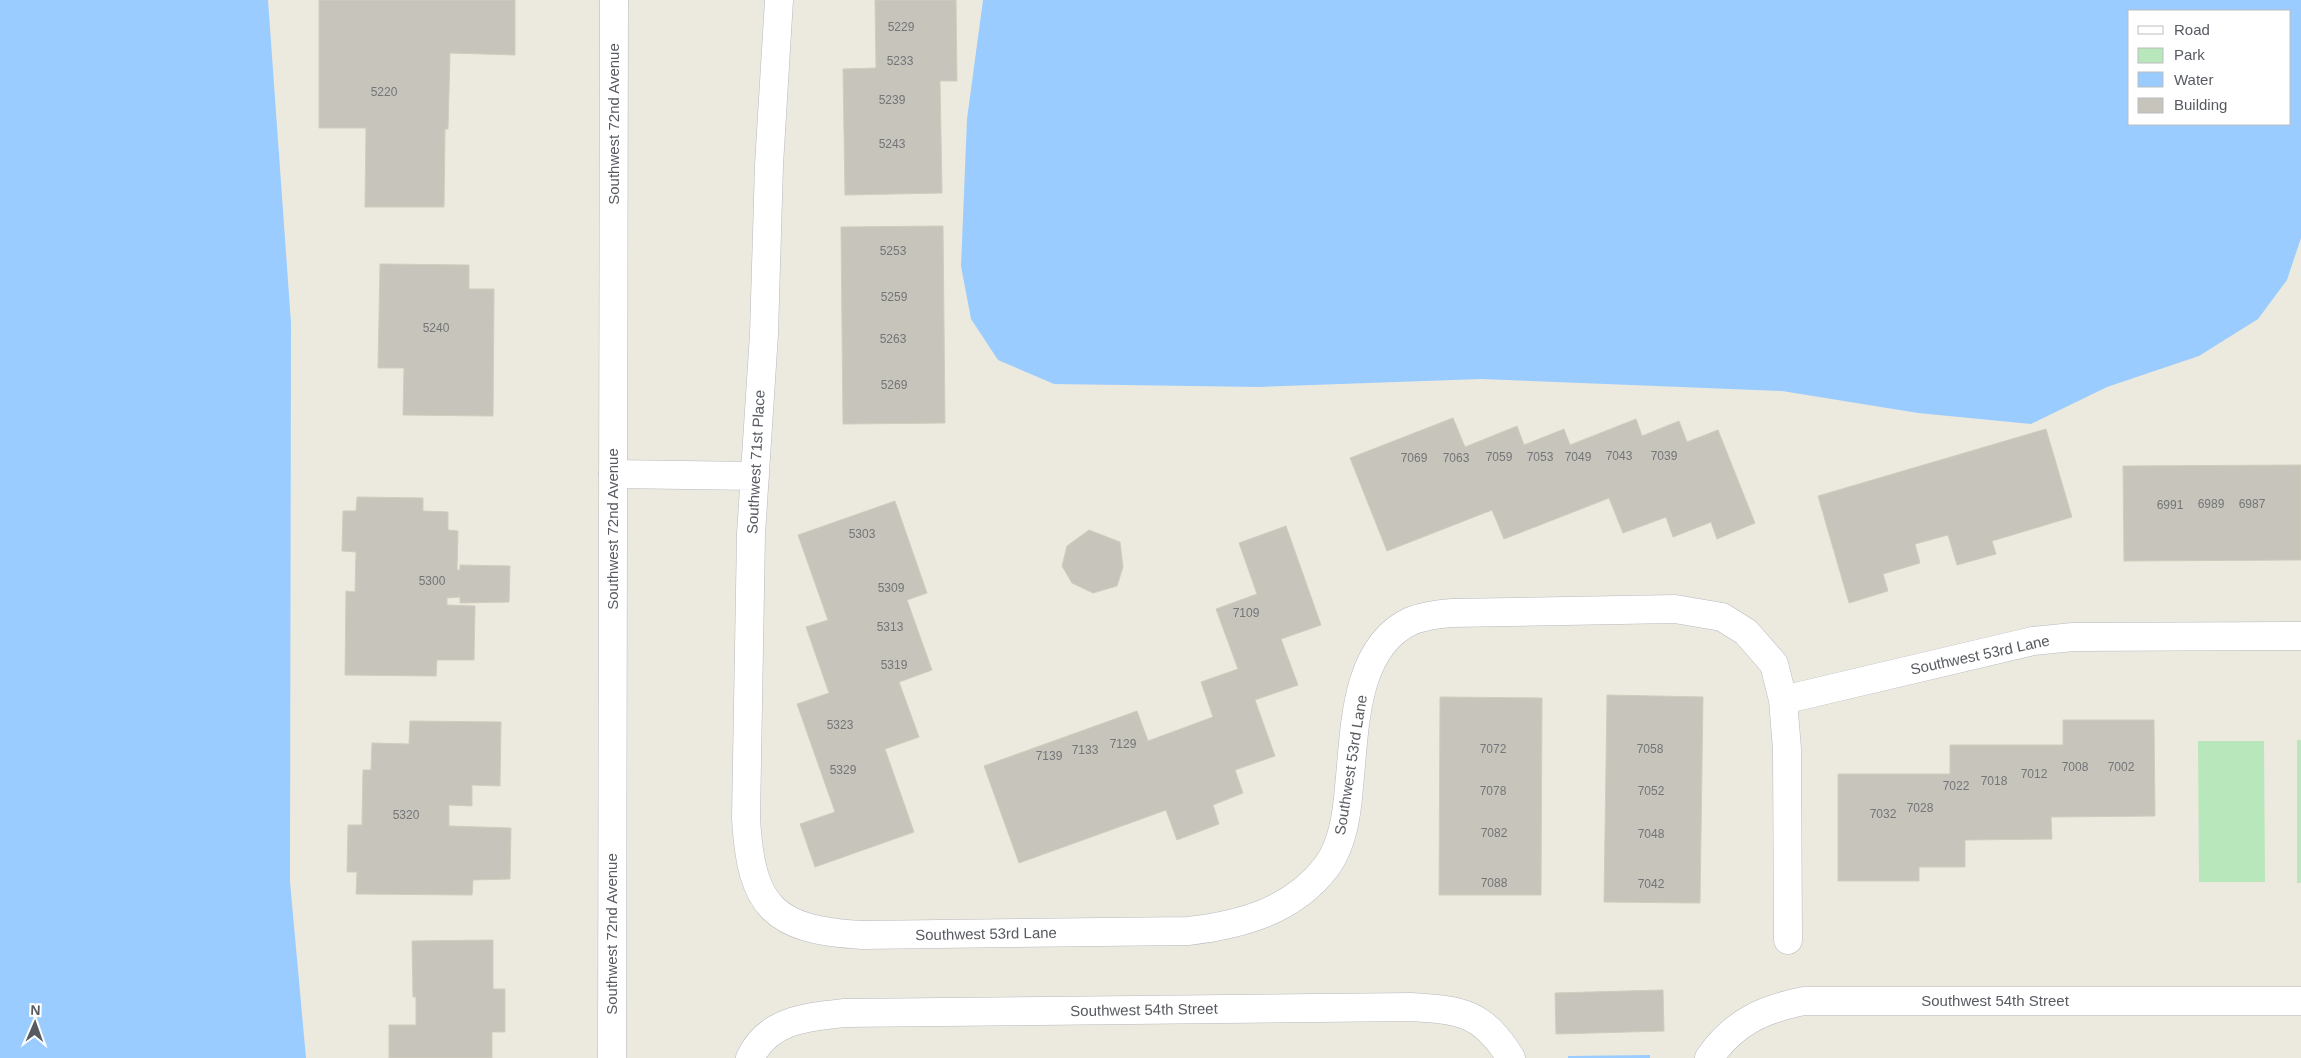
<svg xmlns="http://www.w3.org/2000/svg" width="2301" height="1058" font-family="Helvetica,sans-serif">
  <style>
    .green { fill: #b8e7bb }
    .water { fill: #9bccff; fill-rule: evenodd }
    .building { fill: #c7c4bb; stroke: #d1ccbc }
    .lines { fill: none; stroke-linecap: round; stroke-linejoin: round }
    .minor-casing { stroke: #b6b9bf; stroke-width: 29 }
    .tertiary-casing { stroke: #b6b9bf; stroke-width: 29 }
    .minor { stroke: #fff; stroke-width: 28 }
    .tertiary { stroke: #fff; stroke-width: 28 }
    .labels { text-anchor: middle; stroke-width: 4.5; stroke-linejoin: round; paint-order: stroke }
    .number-label { font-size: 12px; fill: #737578 }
    .street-label { font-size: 15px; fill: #575b61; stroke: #fff }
  </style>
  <rect width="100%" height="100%" fill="#eceade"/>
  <path class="green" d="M2297,740H2301V883H2297Z
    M2198,741H2264L2265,882H2199Z"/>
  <path class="water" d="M0,0H268L291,323L290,882L306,1058H0Z
    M983,0H2301V238L2287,280L2258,319L2199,356L2107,387L2031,424L1918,413L1782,391L1606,384L1481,379L1259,387L1054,384L998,360L971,319L961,266L967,119ZM2290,11V124H2130V11Z
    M1650,1055V1058H1568V1056Z"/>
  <path class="building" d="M319,0H515V55L450,53L448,129H445L444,207H365L366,128H319Z
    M875,0H956L957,81H940L942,193L845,195L843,69L876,68Z
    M943,226L945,423L843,424L841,227Z
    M380,264L469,265V289H494L493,416L403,415L404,368H378Z
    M1453,418L1465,447L1517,426L1524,445L1564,429L1570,445L1636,419L1642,436L1679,421L1687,442L1718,430L1755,523L1717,539L1711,522L1673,537L1666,517L1623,533L1609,498L1504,539L1492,510L1387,551L1350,458Z
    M2046,429L2072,517L1992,541L1996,554L1957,565L1948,535L1915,544L1920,563L1883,574L1888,591L1849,603L1818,496Z
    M2301,465V560L2124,561L2123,466Z
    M357,497L423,498V511L448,512V530L458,531L457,570H460V565L510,566L509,602L460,603V597L447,598V605L475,606L474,660H437L436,676L345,675L346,591L355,592L356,552L342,551L343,511H356Z
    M895,501L927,593L907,600L932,670L899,682L919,737L885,749L914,832L815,867L800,824L835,812L797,704L829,693L806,627L828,620L798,535Z
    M1286,526L1321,625L1281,639L1298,685L1255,700L1275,756L1235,770L1243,793L1213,805L1219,824L1177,840L1166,810L1019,863L984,766L1137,711L1148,741L1213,717L1201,682L1238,669L1216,609L1257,594L1239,543Z
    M1089,530L1120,542L1123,567L1117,586L1093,593L1072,583L1062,566L1067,546Z
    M1607,695L1703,697L1700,903L1604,902Z
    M1440,697L1542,698L1541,895H1439Z
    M2063,720H2154L2155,816L2051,817L2052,839L1965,840V867H1919V881H1838V774H1950V745H2063Z
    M410,721L501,722L500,786L472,785V806L449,805V826L511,828L510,879L473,880L472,895L356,894L357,872H347L348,825H362L363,770H371L372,743L409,744Z
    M493,940V989H505V1032H492V1058H389V1025H416V997H413L412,941Z
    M1663,990L1664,1031L1556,1034L1555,993Z"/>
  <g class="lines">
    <defs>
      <path id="minor" d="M779,0L769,165L764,334L751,534L746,818C751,907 773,930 862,935L1188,931C1241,925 1293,911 1327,866C1343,844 1347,813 1349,787C1355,732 1353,648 1411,621C1424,616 1438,614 1452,613L1675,609L1722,617L1746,632L1774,664L1783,700L1787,749L1788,940
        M613,474L755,476
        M1783,700L2033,641L2073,637L2301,636
        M750,1058C768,1020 806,1017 844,1013L1411,1007C1462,1010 1482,1012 1511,1058
        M1709,1058C1733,1023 1763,1009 1804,1001H2301"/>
      <path id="tertiary" d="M612,1058L614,0"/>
    </defs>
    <use href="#minor" class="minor-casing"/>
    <use href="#tertiary" class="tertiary-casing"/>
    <use href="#minor" class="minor"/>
    <use href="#tertiary" class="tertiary"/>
  </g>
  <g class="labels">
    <g class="number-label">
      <text x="901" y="31">5229</text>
      <text x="900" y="65">5233</text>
      <text x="384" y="96">5220</text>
      <text x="892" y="104">5239</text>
      <text x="892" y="148">5243</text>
      <text x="893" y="255">5253</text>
      <text x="894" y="301">5259</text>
      <text x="436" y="332">5240</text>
      <text x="893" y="343">5263</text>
      <text x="894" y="389">5269</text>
      <text x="1619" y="460">7043</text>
      <text x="1664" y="460">7039</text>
      <text x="1499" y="461">7059</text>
      <text x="1540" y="461">7053</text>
      <text x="1578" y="461">7049</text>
      <text x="1414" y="462">7069</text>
      <text x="1456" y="462">7063</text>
      <text x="2211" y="508">6989</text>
      <text x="2252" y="508">6987</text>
      <text x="2170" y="509">6991</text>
      <text x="862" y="538">5303</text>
      <text x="432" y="585">5300</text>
      <text x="891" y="592">5309</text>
      <text x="1246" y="617">7109</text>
      <text x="890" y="631">5313</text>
      <text x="894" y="669">5319</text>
      <text x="840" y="729">5323</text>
      <text x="1123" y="748">7129</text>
      <text x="1493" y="753">7072</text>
      <text x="1650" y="753">7058</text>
      <text x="1085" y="754">7133</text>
      <text x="1049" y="760">7139</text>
      <text x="2075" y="771">7008</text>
      <text x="2121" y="771">7002</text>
      <text x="843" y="774">5329</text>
      <text x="2034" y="778">7012</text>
      <text x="1994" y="785">7018</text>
      <text x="1956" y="790">7022</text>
      <text x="1493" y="795">7078</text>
      <text x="1651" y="795">7052</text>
      <text x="1920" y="812">7028</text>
      <text x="1883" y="818">7032</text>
      <text x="406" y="819">5320</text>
      <text x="1494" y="837">7082</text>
      <text x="1651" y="838">7048</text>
      <text x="1494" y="887">7088</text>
      <text x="1651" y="888">7042</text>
    </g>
    <g class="street-label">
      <text transform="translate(614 124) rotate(-90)" y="5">Southwest 72nd Avenue</text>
      <text transform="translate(756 462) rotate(-87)" y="5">Southwest 71st Place</text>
      <text transform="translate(613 529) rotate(-90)" y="5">Southwest 72nd Avenue</text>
      <text transform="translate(1980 655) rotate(-12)" y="5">Southwest 53rd Lane</text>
      <text transform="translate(1351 765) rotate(-81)" y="5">Southwest 53rd Lane</text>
      <text transform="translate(612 934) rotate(-90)" y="5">Southwest 72nd Avenue</text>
      <text transform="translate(986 934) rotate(-1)" y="5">Southwest 53rd Lane</text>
      <text x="1995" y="1006">Southwest 54th Street</text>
      <text transform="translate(1144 1010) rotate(-1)" y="5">Southwest 54th Street</text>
    </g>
  </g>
  <rect x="2128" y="10" width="162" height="115" fill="#ffffff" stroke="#bcbdc0"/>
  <rect x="2138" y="26" width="25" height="8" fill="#ffffff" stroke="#bcbdc0"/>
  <text x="2174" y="35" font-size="15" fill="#575b61">Road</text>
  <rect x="2138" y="48" width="25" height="15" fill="#b8e7bb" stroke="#bcbdc0"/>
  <text x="2174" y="60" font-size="15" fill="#575b61">Park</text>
  <rect x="2138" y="72" width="25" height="15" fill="#9bccff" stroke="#bcbdc0"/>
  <text x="2174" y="85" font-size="15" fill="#575b61">Water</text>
  <rect x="2138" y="98" width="25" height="15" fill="#c7c4bb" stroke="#bcbdc0"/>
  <text x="2174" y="110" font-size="15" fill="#575b61">Building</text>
  <g transform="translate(35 1023) rotate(2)" stroke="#ffffff" stroke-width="4" paint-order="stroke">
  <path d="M0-4L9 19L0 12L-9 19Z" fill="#575b61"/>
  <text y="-8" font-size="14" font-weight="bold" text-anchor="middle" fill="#575b61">N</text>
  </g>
</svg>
